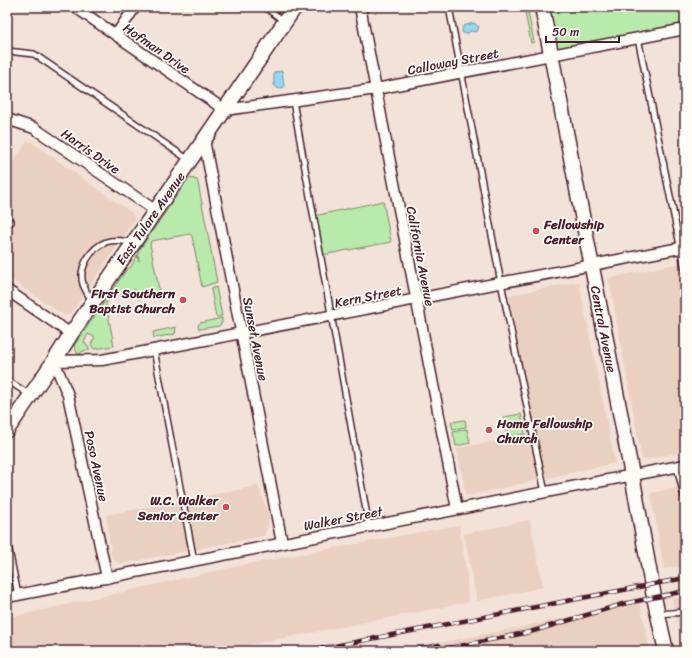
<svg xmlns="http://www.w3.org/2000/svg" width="692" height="658" font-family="Sriracha,sans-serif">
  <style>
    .built { fill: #ead0c0 }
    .green { fill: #b8ebab; stroke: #81856b }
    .water { fill: #92d9f3; stroke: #758fa3 }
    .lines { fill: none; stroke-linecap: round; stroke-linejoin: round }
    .lane-casing { stroke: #4a1f2b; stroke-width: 8 }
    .street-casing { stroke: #4a1f2b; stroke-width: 13 }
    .secondary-casing { stroke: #4a1f2b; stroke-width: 17 }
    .lane { stroke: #fdfcf7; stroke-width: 5 }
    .street { stroke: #fdfcf7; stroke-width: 10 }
    .secondary { stroke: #fdfcf7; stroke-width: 14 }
    .rail-casing { stroke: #4a1f2b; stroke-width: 4.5 }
    .rail { stroke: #fdfcf7; stroke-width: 3; stroke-dasharray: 9; stroke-linecap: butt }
    .poi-dot { fill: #d1495b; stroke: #fdfcf7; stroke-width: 1.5 }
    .labels { text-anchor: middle; stroke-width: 3.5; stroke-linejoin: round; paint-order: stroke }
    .street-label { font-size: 13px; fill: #4a1f2b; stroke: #fdfcf7 }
    .poi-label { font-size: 13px; font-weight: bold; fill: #4a1f2b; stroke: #fdfcf7; text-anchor: start }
  </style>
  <rect width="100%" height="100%" fill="#f2e2d7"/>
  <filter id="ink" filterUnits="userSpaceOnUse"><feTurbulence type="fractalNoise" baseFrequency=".025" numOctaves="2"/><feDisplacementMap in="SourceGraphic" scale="8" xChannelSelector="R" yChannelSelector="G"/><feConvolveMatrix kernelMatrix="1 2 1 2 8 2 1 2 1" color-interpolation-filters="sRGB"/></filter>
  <g filter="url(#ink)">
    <path class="built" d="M28,140L132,213L135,220L72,312L65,316L7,277V171Z
      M685,262V452L642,460L609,278Z
      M579,282L615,463L466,496L457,448L534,435L509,295Z
      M258,486L270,519L264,536L120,564L112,558L106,515Z
      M685,486V565L664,569L651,493Z
      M530,520L543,587L477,601L464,534Z
      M459,525L467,577L468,602L218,651H7V618L247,564Z
      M685,596V651H683L672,599Z
      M640,604L650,651H398Z"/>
    <path class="green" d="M524,7H527L534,42L531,43Z
      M542,7H685V29L551,55Z
      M191,178L197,180L198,183L217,282L202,287L192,236L190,234L151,241L150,244L160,294L138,299L136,290H134L112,296L106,303L114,346L94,349L91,344L95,337L88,334L84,342L90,349L81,352V354L77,353L74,346L127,269L131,267L137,255L139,261L138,252L187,181Z
      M383,201L391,242L322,255L314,216Z
      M216,287L222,316L216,317L211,289Z
      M222,318V323L219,326L199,329L198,325L200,323Z
      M176,327L175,334L154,338L153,332Z
      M521,414L525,434L507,437L504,417Z
      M465,420L466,427L453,429L451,422Z
      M467,429L470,443L456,446L453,432Z"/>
    <path class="water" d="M474,23L479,27L477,32L471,31L466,34L462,32L463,26Z
      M282,71L284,87L279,89L274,85V72Z"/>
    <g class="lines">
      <defs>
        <path id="lane" d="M265,7L284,21
          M449,7L501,283L545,492
          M638,38L685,270
          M7,51L34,54L189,160
          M293,101L369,527
          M7,219L11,222
          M92,301C89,296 85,290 83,284C78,268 91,248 106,242C114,239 122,241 131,242
          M154,350L194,561
          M7,380L30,395
          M677,467L685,500
          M7,540L18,595
          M658,614L685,612"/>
        <path id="street" d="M75,7L225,110L376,89L685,29
          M360,7L457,509
          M116,35L135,7
          M7,119L34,128L156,211
          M204,140L282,543
          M7,290L71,334
          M107,578L68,395L54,361L102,360L685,247
          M7,597L685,465"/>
        <path id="secondary" d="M542,7L632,475L654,597L666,651
          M7,430L54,361L71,334L295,7"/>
      </defs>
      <use href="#lane" class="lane-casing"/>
      <use href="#street" class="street-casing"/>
      <use href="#secondary" class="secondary-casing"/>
      <use href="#lane" class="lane"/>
      <use href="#street" class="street"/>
      <use href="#secondary" class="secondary"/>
      <defs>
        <path id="rail" d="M309,651L685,578
          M408,651L439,645
          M434,651L530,632L623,604L685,591"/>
      </defs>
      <use href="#rail" class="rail-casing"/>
      <use href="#rail" class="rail"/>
    </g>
  </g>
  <g class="poi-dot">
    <circle cx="536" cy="231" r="4"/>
    <circle cx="183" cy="300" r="4"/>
    <circle cx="489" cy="430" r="4"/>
    <circle cx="226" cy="507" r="4"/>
  </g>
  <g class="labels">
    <g class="street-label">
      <text transform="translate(157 48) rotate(35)" y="5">Hofman Drive</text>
      <text transform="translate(453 61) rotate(-11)" y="5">Calloway Street</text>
      <text transform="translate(91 151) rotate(35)" y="5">Harris Drive</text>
      <text transform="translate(150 218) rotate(-55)" y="5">East Tulare Avenue</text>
      <text transform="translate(421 256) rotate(79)" y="5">California Avenue</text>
      <text transform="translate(368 296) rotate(-11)" y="5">Kern Street</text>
      <text transform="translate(604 329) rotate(79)" y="5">Central Avenue</text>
      <text transform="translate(256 339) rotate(79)" y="5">Sunset Avenue</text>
      <text transform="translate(97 466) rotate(78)" y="5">Poso Avenue</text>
      <text transform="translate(343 518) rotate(-11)" y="5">Walker Street</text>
    </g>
    <g class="poi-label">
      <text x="544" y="229">Fellowship<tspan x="544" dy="15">Center</tspan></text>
      <text x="175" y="298" text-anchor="end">First Southern<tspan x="175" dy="15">Baptist Church</tspan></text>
      <text x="497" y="428">Home Fellowship<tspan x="497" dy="15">Church</tspan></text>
      <text x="218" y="505" text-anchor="end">W.C. Walker<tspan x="218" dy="15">Senior Center</tspan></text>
    </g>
  </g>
  <rect width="692" height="658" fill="none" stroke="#fdfcf7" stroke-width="24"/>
  <rect x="12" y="12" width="668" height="634" fill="none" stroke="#4a1f2b" stroke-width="1.5" filter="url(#ink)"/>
  <path d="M546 36v6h73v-6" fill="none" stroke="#4a1f2b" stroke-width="2"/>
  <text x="552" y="36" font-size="12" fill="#4a1f2b" stroke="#fdfcf7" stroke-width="3" paint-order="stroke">50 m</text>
</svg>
